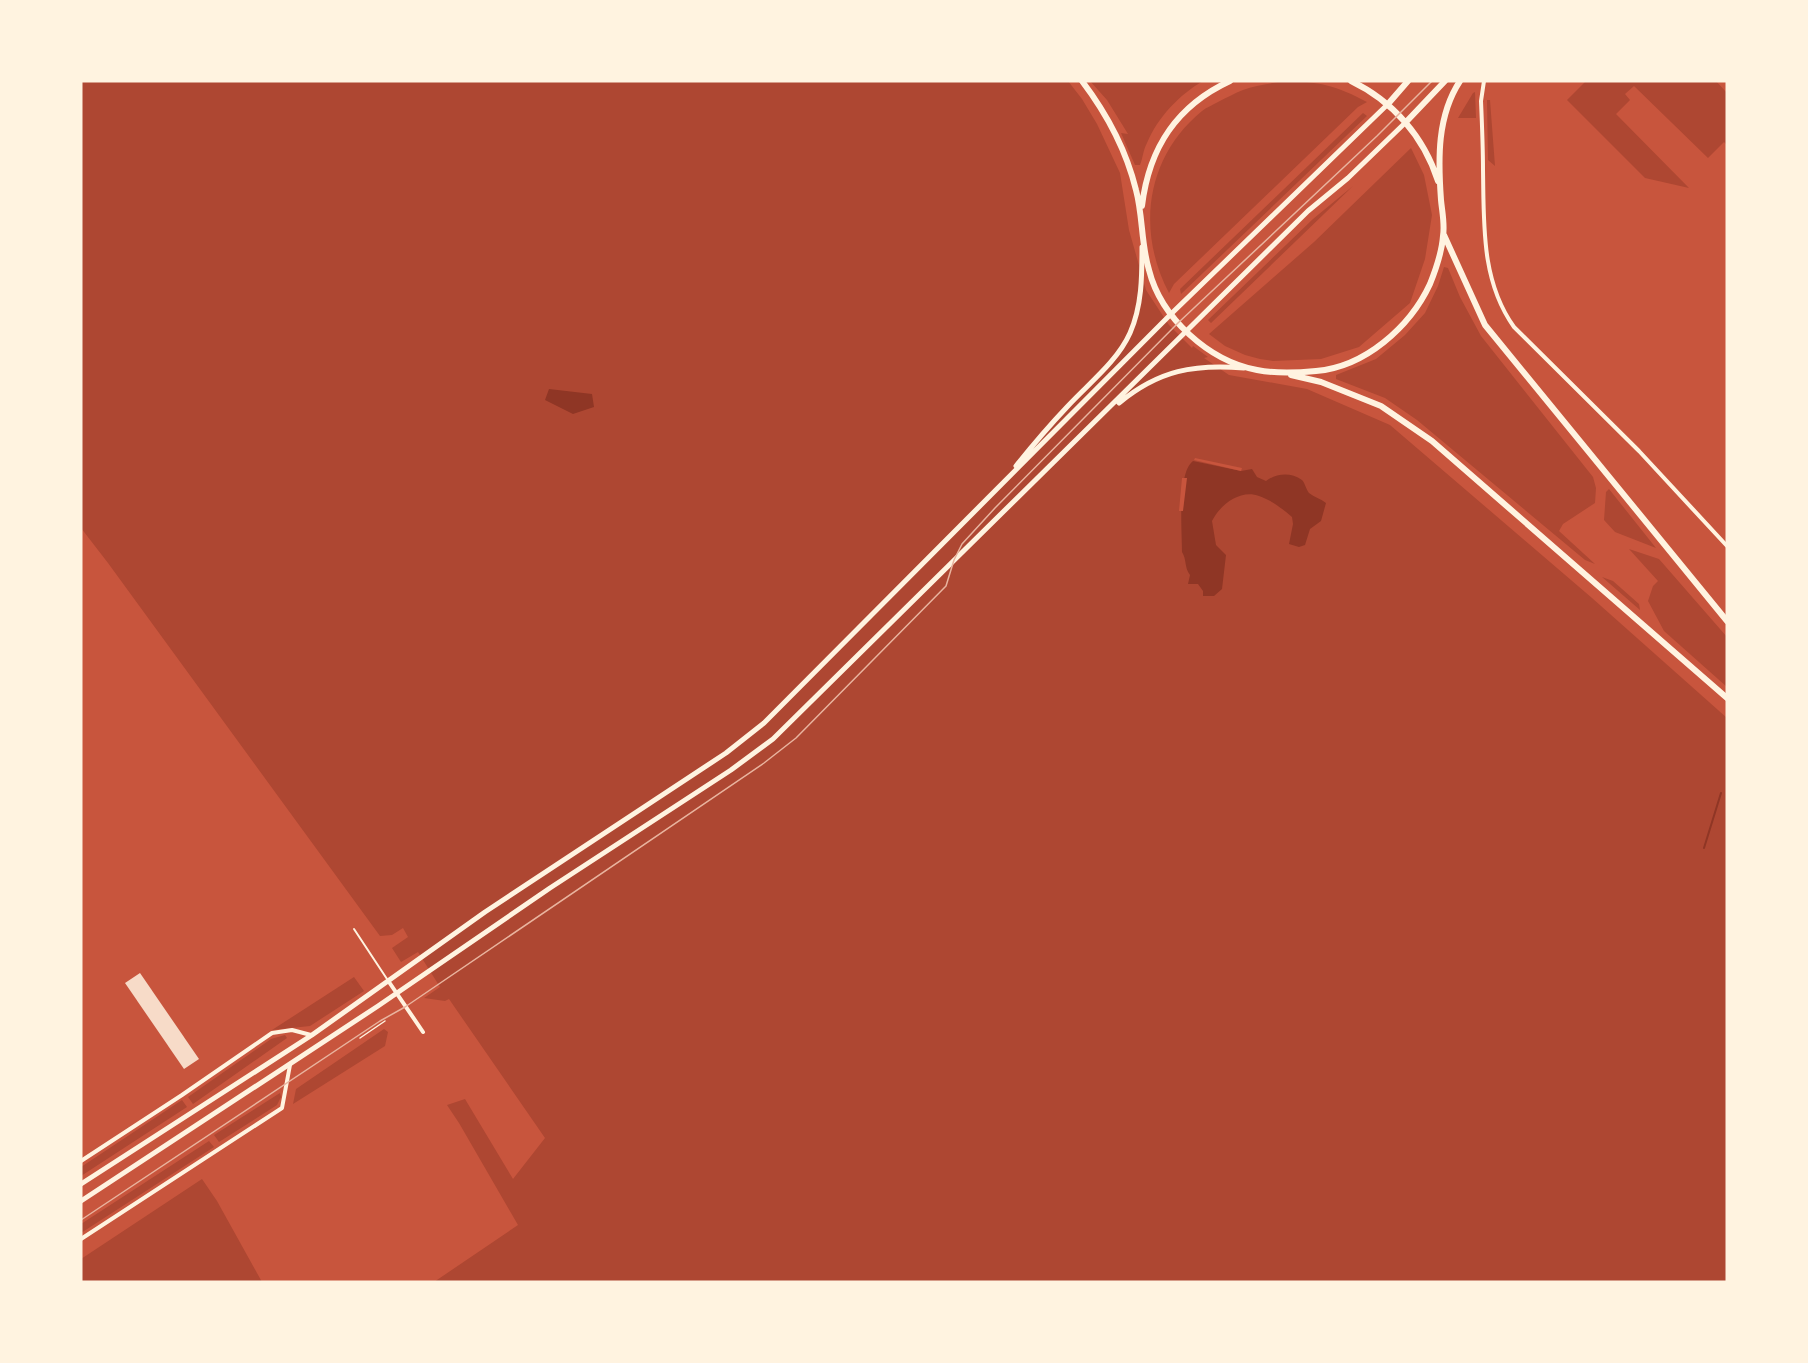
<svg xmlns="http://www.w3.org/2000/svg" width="1808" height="1363" font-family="Inter,sans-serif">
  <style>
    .green { fill: #ae4732 }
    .water { fill: #8f3625 }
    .pier { fill: #c8553d }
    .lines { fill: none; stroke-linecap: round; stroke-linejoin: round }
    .stream { stroke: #8f3625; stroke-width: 2 }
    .building { fill: #f7dbc8 }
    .path { stroke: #fff3e0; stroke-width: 1.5 }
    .service { stroke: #fff3e0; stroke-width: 2 }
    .minor { stroke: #fff3e0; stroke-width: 4 }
    .secondary { stroke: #fff3e0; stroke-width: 5 }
    .primary { stroke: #fff3e0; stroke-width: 6 }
    .tram { stroke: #e9b49f; stroke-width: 1.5 }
  </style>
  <rect width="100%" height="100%" fill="#c8553d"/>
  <path class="green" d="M81,81H1068L1082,99L1097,124L1120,173L1129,230L1146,290L1169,325L1192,348L1193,346L1208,357L1204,358L1229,375L1307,389L1390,425L1592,598L1727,718V1282H434L518,1225L459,1123L447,1105L465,1099L513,1179L545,1138L449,999L445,1001L424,998L440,987L418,952L401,962L392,948L408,937L403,928L392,935L380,936L108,563L81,528Z
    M1090,81H1203C1179,95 1158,117 1147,143C1143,150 1143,158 1140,165H1135L1121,133L1128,134L1107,100Z
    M1283,81C1318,81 1337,86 1367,102L1358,107L1174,284L1169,293C1136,230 1146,157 1202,111C1207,107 1213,105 1218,102C1226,98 1235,93 1243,90C1255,85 1270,84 1283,81Z
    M1586,81H1716L1727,93V145L1724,142L1708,158L1634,86L1625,94L1630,100L1616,114L1689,188L1645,178L1567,100Z
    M1475,92L1476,118H1458L1473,93Z
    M1487,100H1490L1495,166L1488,160Z
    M1363,113L1367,116L1181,294L1180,289Z
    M1411,148L1424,175L1432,215L1425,259L1410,303L1359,347L1321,359L1273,361L1260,359L1245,355L1225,346L1209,334L1314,242Z
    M1353,186L1211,323L1208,320L1313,219Z
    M1444,267L1448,268L1460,297L1481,336L1593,477L1596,488L1595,503L1563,524L1559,531L1595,564L1585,560L1417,420L1385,398L1336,379V375L1376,359L1405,335L1425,313L1438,286Z
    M1609,489L1656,548L1615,532L1604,520L1606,492Z
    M1629,549L1659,559L1727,637V687L1664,631L1648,601L1653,586L1658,581Z
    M1602,577L1613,581L1639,604L1640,610Z
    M354,977L364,991L310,1026L272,1030Z
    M384,1029L388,1032L385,1046L293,1104L296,1089Z
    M285,1035L287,1038L193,1104L188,1097L271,1039Z
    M280,1093L281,1097L277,1105L219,1142L214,1135Z
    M182,1100L187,1107L81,1176V1167Z
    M209,1141L214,1147L81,1233V1224Z
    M202,1179L217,1201L262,1282H81V1259Z"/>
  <path class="water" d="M549,389L592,394L594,407L573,414L545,400Z
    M1193,461L1241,471L1252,469L1257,477L1266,481C1275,474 1290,471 1302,480C1305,483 1306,489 1309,493C1314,497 1321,499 1326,503L1321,521L1310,529L1305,545L1299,547L1289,544L1293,524L1292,517C1283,509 1271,500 1259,496C1240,489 1220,505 1212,521L1216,545L1226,555L1222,589L1214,596H1203V591L1198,584H1188L1190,575C1184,567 1187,560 1182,552C1182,531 1177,473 1193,461Z"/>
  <path class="pier" d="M1195,458L1242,468L1241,471L1194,460Z
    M1182,478H1187L1183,511H1179Z"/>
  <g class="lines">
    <path class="stream" d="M1704,848L1721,793"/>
  </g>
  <path class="building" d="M140,973L199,1059L184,1069L125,983Z"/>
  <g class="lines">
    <path class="path" d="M360,1038L385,1021"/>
    <path class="service" d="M354,929L387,979"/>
    <path class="minor" d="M1484,81L1481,101C1482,124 1483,147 1483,170C1484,224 1481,281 1514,327L1639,451L1727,546
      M389,982L423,1032
      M81,1161L182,1095L272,1033L292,1030L311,1035
      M81,1239L282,1108L290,1065"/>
    <path class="secondary" d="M1119,403C1159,370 1194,364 1244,368
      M1016,466C1032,446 1049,426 1067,407C1088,384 1117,362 1130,333C1142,306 1142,276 1142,247
      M81,1184L312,1035L485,912L726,753L764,723L1171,314L1388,104
      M81,1201L378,1006L550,888L731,770L773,739L1308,211L1348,178L1406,122"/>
    <path class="primary" d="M1082,81C1107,114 1126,149 1136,190C1143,216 1141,244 1149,270C1161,318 1209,361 1257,370C1277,374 1296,373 1316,371C1365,367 1410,327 1430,284C1436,269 1442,251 1443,236C1445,224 1442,211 1441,200C1438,159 1437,116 1460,81
      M1351,81C1393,101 1424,137 1438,181
      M1388,104L1408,81
      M1406,122L1445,81
      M1142,206C1149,148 1176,106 1230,81
      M1444,235L1485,325L1727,621
      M1291,375L1321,382L1381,406L1432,441L1727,698"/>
    <path class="tram" d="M81,1220L380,1021L405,1007L764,763L796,738L946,586L954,560L962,544L995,508L1178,323L1377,136L1432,81"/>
  </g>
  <rect width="1808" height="1363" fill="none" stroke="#fff3e0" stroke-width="165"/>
</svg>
